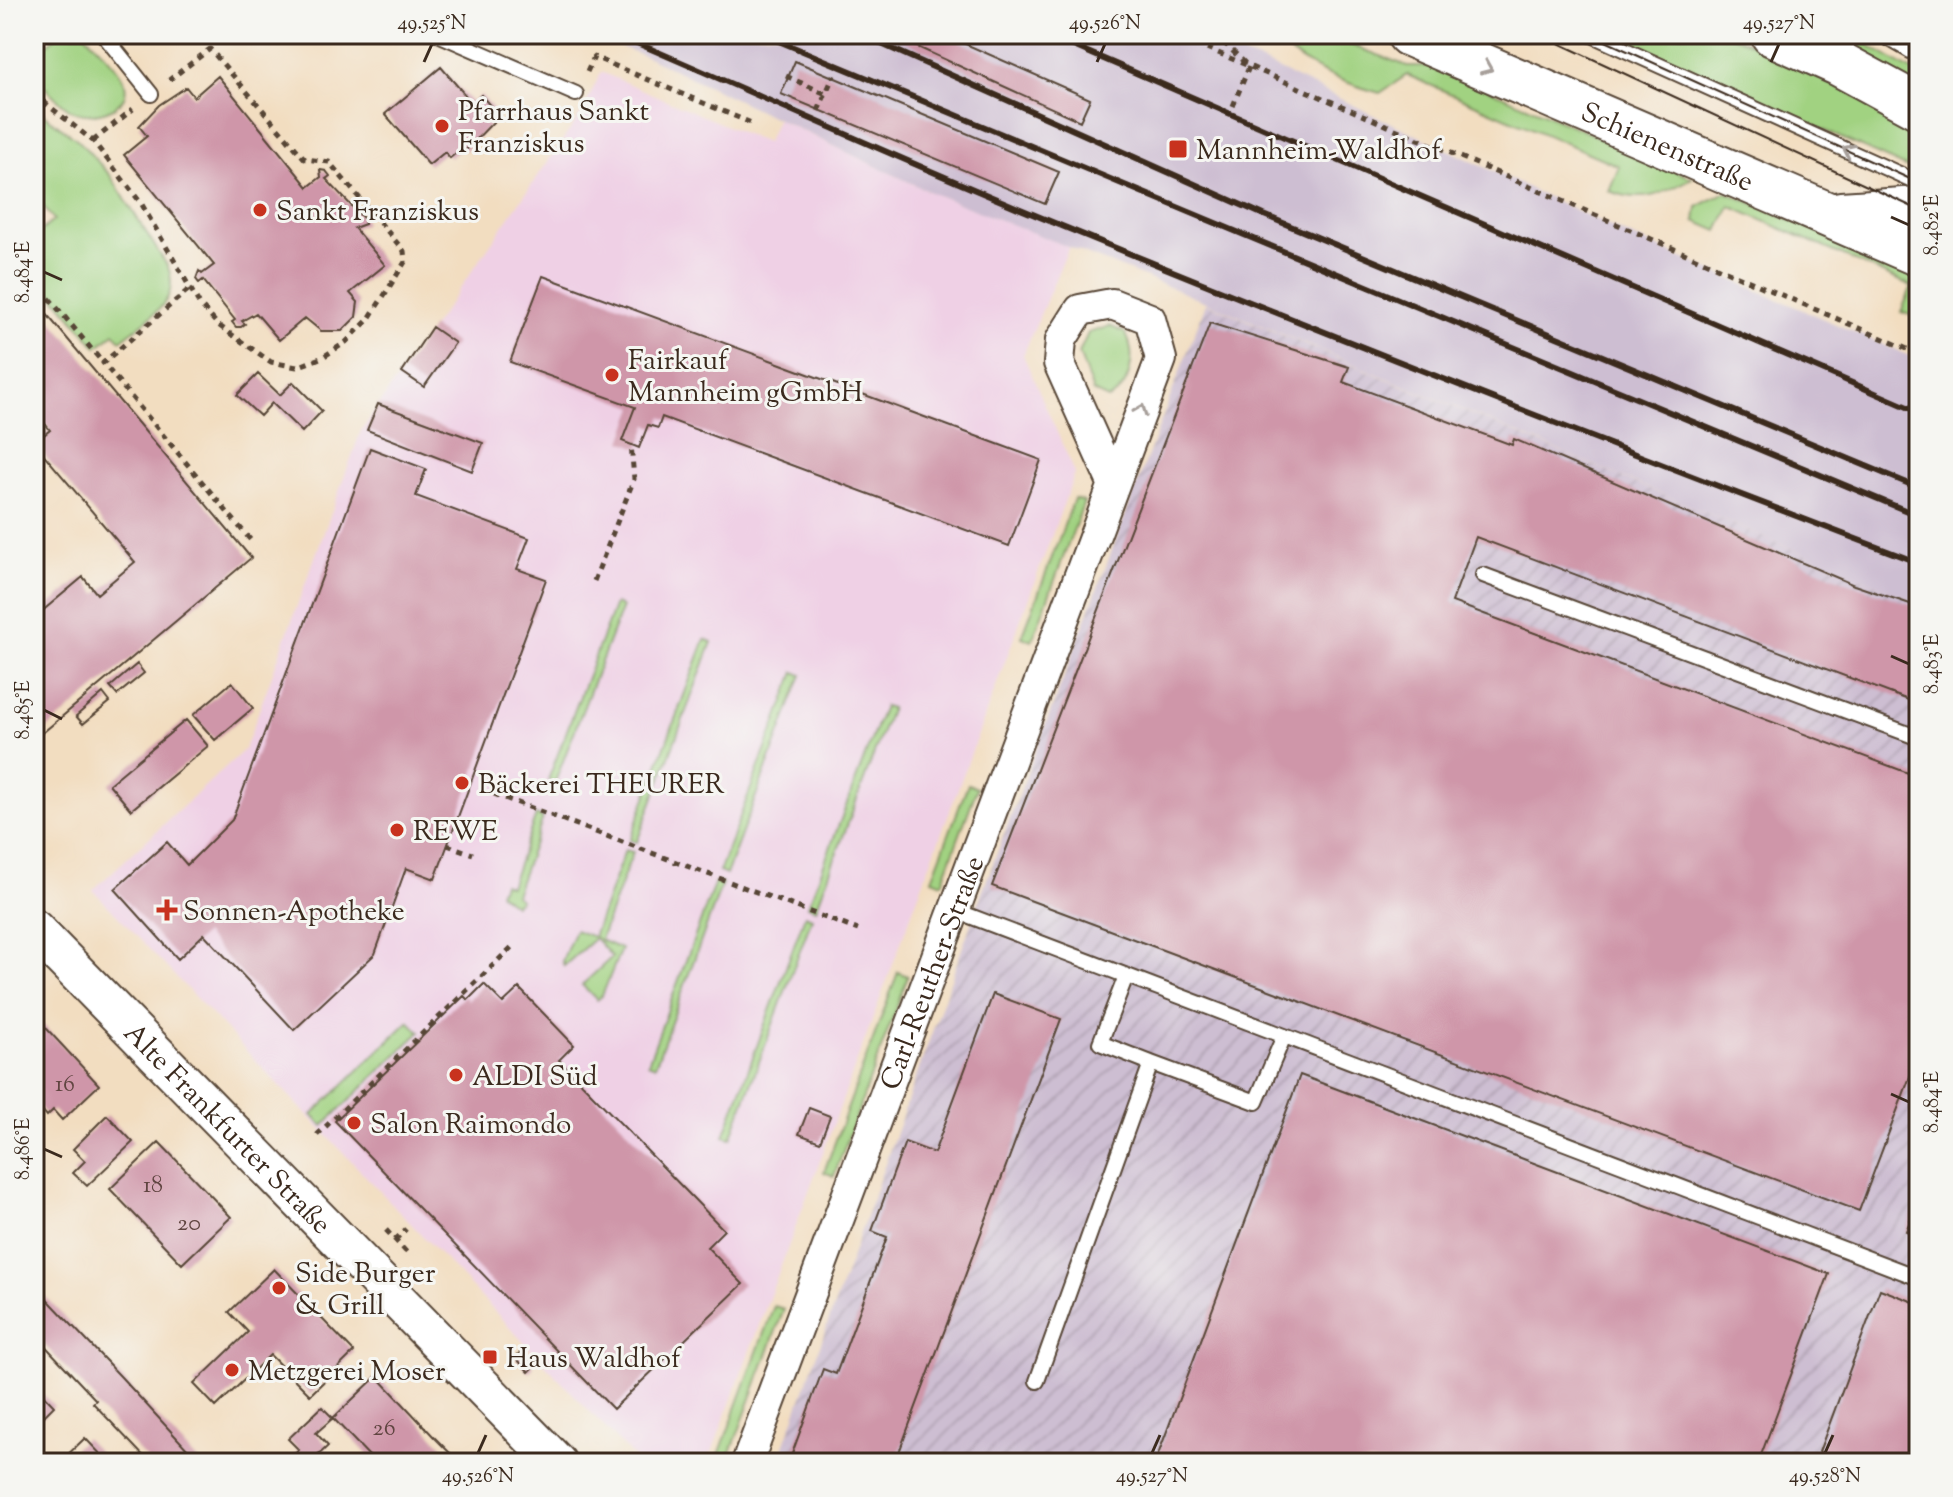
<svg xmlns="http://www.w3.org/2000/svg" width="1953" height="1497" font-family="'Sorts Mill Goudy',serif">
  <style>
    .built { fill: #efd0e5 }
    .industrial { fill: url(#industrial-furrows) }
    .railway { fill: #cdbed2 }
    .grass { fill: #a1d281; stroke: #6e7e50; stroke-width: 2 }
    .building { fill: #cf96a9 }
    .lines { fill: none; stroke-linecap: round; stroke-linejoin: round }
    .service-casing { stroke: #564536; stroke-width: 18 }
    .minor-casing { stroke: #564536; stroke-width: 34 }
    .tertiary-casing { stroke: #564536; stroke-width: 42 }
    .primary-casing { stroke: #564536; stroke-width: 48 }
    .path { stroke: #564536; stroke-width: 5; stroke-dasharray: 6 6; stroke-linecap: butt }
    .service { stroke: #fff; stroke-width: 14 }
    .minor { stroke: #fff; stroke-width: 30 }
    .tertiary { stroke: #fff; stroke-width: 38 }
    .primary { stroke: #fff; stroke-width: 44 }
    .tram { stroke: #3b2a1e; stroke-width: 2 }
    .rail { stroke: #3b2a1e; stroke-width: 6 }
    .oneway { stroke: #a79f9a }
    .ticks { fill: none; stroke: #3b2a1e; stroke-width: 3 }
    .poi-dot { fill: #c8321e; stroke: #f6f6f2; stroke-width: 3 }
    .labels { text-anchor: middle; stroke-width: 6; stroke-linejoin: round; paint-order: stroke }
    .number-label { font-size: 24px; fill: #604541 }
    .poi-label { font-size: 28px; fill: #3b2a1e; stroke: #f6f6f2; text-anchor: start }
    .street-label { font-size: 28px; fill: #3b2a1e; stroke: #f6f6f2 }
    .neatline { fill: none; stroke: #3b2a1e; stroke-width: 3 }
    .ticks-label { font-size: 20px; text-anchor: middle; fill: #3b2a1e }
  </style>
  <defs>
    <pattern id="industrial-furrows" width="10" height="10" patternUnits="userSpaceOnUse" patternTransform="scale(2)"><rect width="10" height="10" fill="#cdbed2"/><path d="M-1 1l2-2M0 10L10 0M9 11l2-2" fill="none" stroke="#b1a3b4"/></pattern>
  </defs>
  <rect width="100%" height="100%" fill="#f6f6f2"/>
  <filter id="ink" filterUnits="userSpaceOnUse"><feTurbulence type="fractalNoise" baseFrequency=".0125" numOctaves="2"/><feDisplacementMap in="SourceGraphic" scale="16" xChannelSelector="R" yChannelSelector="G"/><feConvolveMatrix kernelMatrix="1 2 1 2 8 2 1 2 1" color-interpolation-filters="sRGB"/></filter>
  <filter id="wash" filterUnits="userSpaceOnUse"><feTurbulence type="fractalNoise" baseFrequency=".006" numOctaves="4" result="noise"/><feDisplacementMap in="SourceGraphic" scale="32" xChannelSelector="R" yChannelSelector="G"/><feGaussianBlur stdDeviation="1.8" result="paint"/><feColorMatrix in="noise" values="0 0 0 0 0 0 0 0 0 0 0 0 0 0 0 0 0 1.4 0 .05"/><feComposite in="paint" operator="in"/></filter>
  <g filter="url(#wash)">
    <rect width="100%" height="100%" fill="#f2ddc0"/>
    <path class="built" d="M601,72L766,143L777,119L930,192L1069,247L1023,355L1075,473L712,1452L701,1463H639L93,890L245,749L361,431L583,111Z"/>
    <path class="industrial" d="M1206,303L1919,602V1463H778L984,887Z"/>
    <path class="railway" d="M588,34H1189L1258,60L1617,230L1919,360V602L1177,290L930,192L650,58Z"/>
    <path class="grass" d="M59,34H85C97,47 114,61 122,77C139,107 92,122 71,110C57,101 45,87 34,75V55Z
      M1268,34H1322L1407,66H1435L1692,178C1662,195 1643,204 1609,191L1619,166L1407,75L1380,93C1339,82 1298,64 1268,34Z
      M1609,34H1727L1772,52L1910,124L1919,135V173Z
      M1849,34L1919,75V91L1841,46Z
      M34,107L78,140L110,175L168,267C182,304 146,318 121,340L114,333L97,347L34,273V237L54,220L34,195Z
      M1726,192L1919,275V318L1901,312L1912,286L1730,206L1718,231L1695,221L1697,207Z
      M1110,326L1125,333C1138,353 1131,389 1108,399L1093,392L1079,353L1088,333Z
      M1074,499L1084,502L1032,641L1022,637Z
      M615,604L622,607L555,782L548,780Z
      M705,639L712,642L637,842L630,840Z
      M795,672L802,675L726,875L719,872Z
      M884,706L891,708L816,909L808,906Z
      M968,784L977,788L942,883L932,879Z
      M536,815L543,818L515,895L520,899L514,905L499,893L503,883L510,886Z
      M625,850L633,852L600,940L621,949L602,996L597,1000L582,985L612,957L595,938L564,966L562,961L575,930L593,937Z
      M715,882L722,884L655,1066L648,1063Z
      M805,915L812,918L731,1138L724,1136Z
      M898,972L908,976L834,1176L824,1172Z
      M409,1021L420,1032L323,1126L312,1115Z
      M774,1306L784,1309L727,1463H716Z"/>
    <g id="blocks">
      <path class="building" d="M889,34H943L1090,99L1080,121Z
        M795,61L1059,172L1045,204L781,94Z
        M441,67L472,103L481,95L499,116L465,151L462,148L450,158L445,152L429,165L385,114Z
        M218,76L308,187L321,177L320,170L326,171L330,176L326,179L364,219L365,224L354,228L385,265L350,293L358,302L356,317L342,331H321L305,318L279,340L256,313L242,321L245,324L241,327H236L232,322L235,320L203,280L199,283L196,279L199,271L202,274L214,265L124,155L147,136L139,126L159,105L186,87L194,97Z
        M543,276L1041,460L1009,546L662,417L658,428L648,425L639,448L622,441L635,407L510,362Z
        M34,299L251,558L34,740V618L83,577L97,594L135,562L34,443L50,430L34,410Z
        M1210,323L1349,367L1343,382L1512,445L1514,439L1854,585L1919,607V704L1476,537L1452,602L1919,777V1053L1859,1211L992,886Z
        M432,327L455,343L424,387L402,372Z
        M258,374L280,395L293,382L322,411L302,432L272,403L260,416L237,395Z
        M378,404L483,443L472,471L367,430Z
        M370,448L426,469L416,496L529,538L517,569L546,579L435,879L406,868L375,954L294,1030L204,934L178,959L115,889L167,842L187,865L232,820Z
        M137,664L144,673L117,695L110,687Z
        M232,682L253,708L215,740L193,715Z
        M103,693L110,702L83,724L76,716Z
        M186,720L208,746L131,810L109,784Z
        M484,984L503,1003L519,988L574,1045L559,1060L724,1230L707,1247L743,1284L613,1409L335,1121L464,996L468,1000Z
        M993,994L1061,1019L895,1463L789,1462L823,1369L836,1374L887,1237L872,1231L905,1142L934,1153Z
        M34,1015L99,1085L62,1120L53,1110L47,1116L34,1101Z
        M1300,1075L1829,1274L1758,1463H1155Z
        M809,1108L830,1116L820,1142L799,1134Z
        M107,1115L133,1142L87,1186L73,1173L85,1161L73,1149Z
        M159,1142L231,1217L182,1264L110,1189Z
        M1919,1198V1236L1906,1231Z
        M274,1269L354,1352L310,1395L270,1355L216,1407L194,1384L248,1332L229,1312Z
        M34,1285L121,1377L200,1463H150L93,1403L96,1400L34,1334Z
        M1880,1289L1919,1304V1463H1847L1819,1452Z
        M521,1352L534,1367L529,1372L515,1357Z
        M377,1376L434,1437L460,1463H363L370,1457L333,1418Z
        M34,1385L54,1406L34,1426Z
        M322,1407L333,1418L316,1433L328,1446L310,1463H285L299,1450L288,1439Z
        M85,1438L109,1463H59Z"/>
    </g>
  </g>
  <g filter="url(#ink)">
    <use href="#blocks" fill-opacity="0" stroke="#564536" stroke-width="2"/>
    <g class="lines">
      <defs>
        <path id="service" d="M103,34L151,94
          M438,34L576,94
          M1590,34L1919,183
          M1881,34L1919,56
          M1483,575L1919,738
          M954,910L1919,1278
          M1151,1063L1256,1102L1284,1036
          M1037,1381L1151,1063L1100,1043L1126,976"/>
        <g id="minor">
          <path id="s1" d="M747,1463L1161,359L1150,319L1112,304L1080,310L1061,340L1059,363L1113,483"/>
        </g>
        <g id="tertiary">
          <path id="s2" d="M34,929L557,1463"/>
        </g>
        <g id="primary">
          <path id="s3" d="M1409,34L1919,254"/>
          <path d="M1773,34L1838,63L1919,107"/>
          <path d="M1841,214L1919,209"/>
        </g>
      </defs>
      <use href="#service" class="service-casing"/>
      <use href="#minor" class="minor-casing"/>
      <use href="#tertiary" class="tertiary-casing"/>
      <use href="#primary" class="primary-casing"/>
      <path class="path" d="M1174,34L1919,354
        M1215,34L1246,64
        M1084,40L1087,34
        M587,72L594,57L751,123
        M786,76L826,94
        M34,94L93,141L141,203L200,305L218,325L271,362L297,367L323,357L346,342L368,320L385,294L405,262L404,251L329,162L305,159L210,49L169,80
        M1233,106L1249,67
        M818,111L834,75
        M93,141L133,109
        M188,290L103,363L253,543
        M49,298L103,363
        M594,581L634,479L631,444
        M494,794L858,930
        M447,845L473,854
        M317,1135L514,945
        M386,1230L409,1255
        M395,1240L406,1229"/>
      <use href="#service" class="service"/>
      <use href="#minor" class="minor"/>
      <use href="#tertiary" class="tertiary"/>
      <use href="#primary" class="primary"/>
      <path class="tram" d="M1539,34L1919,210
        M1590,34L1919,183"/>
      <path class="rail" d="M616,34C750,91 883,152 1018,208C1317,331 1617,448 1919,563
        M762,34L1919,516
        M859,34L1264,215L1919,488
        M1046,34L1919,412"/>
    </g>
    <defs><path id="oneway-chevron" d="M-2-3.5L2.5 0L-2 3.5" fill="none" stroke-width="1.6" stroke-linecap="round" stroke-linejoin="round" transform="scale(2)"/></defs>
    <g class="oneway">
      <use href="#oneway-chevron" transform="translate(1487 68) rotate(23)"/>
      <use href="#oneway-chevron" transform="translate(1848 150) rotate(-155)"/>
      <use href="#oneway-chevron" transform="translate(1141 410) rotate(-69)"/>
    </g>
  </g>
  <path class="ticks" d="M424,62L432,44M1097,62L1105,44M1771,62L1779,44M1891,217L1909,225M44,272L62,280M1891,656L1909,664M44,710L62,719M1891,1094L1909,1102M44,1149L62,1157M478,1453L486,1435M1152,1453L1160,1435M1825,1453L1833,1435"/>
  <g class="poi-dot">
    <circle cx="442" cy="126" r="8"/>
    <rect x="1168" y="139" width="20" height="20" rx="4"/>
    <circle cx="260" cy="210" r="8"/>
    <circle cx="612" cy="375" r="8"/>
    <circle cx="462" cy="783" r="8"/>
    <circle cx="397" cy="830" r="8"/>
    <path d="M163 898h8v8h8v8h-8v8h-8v-8h-8v-8h8z"/>
    <circle cx="456" cy="1075" r="8"/>
    <circle cx="354" cy="1123" r="8"/>
    <circle cx="279" cy="1288" r="8"/>
    <rect x="482" y="1349" width="16" height="16" rx="4"/>
    <circle cx="232" cy="1370" r="8"/>
  </g>
  <g class="labels">
    <g class="number-label">
      <text x="65" y="1091">16</text>
      <text x="153" y="1192">18</text>
      <text x="189" y="1230">20</text>
      <text x="384" y="1435">26</text>
    </g>
    <g class="poi-label">
      <text x="458" y="120">Pfarrhaus Sankt<tspan x="458" dy="32">Franziskus</tspan></text>
      <text x="1196" y="159">Mannheim-Waldhof</text>
      <text x="276" y="220">Sankt Franziskus</text>
      <text x="628" y="369">Fairkauf<tspan x="628" dy="32">Mannheim gGmbH</tspan></text>
      <text x="478" y="793">Bäckerei THEURER</text>
      <text x="413" y="840">REWE</text>
      <text x="183" y="920">Sonnen-Apotheke</text>
      <text x="472" y="1085">ALDI Süd</text>
      <text x="370" y="1133">Salon Raimondo</text>
      <text x="295" y="1282">Side Burger<tspan x="295" dy="32">&amp; Grill</tspan></text>
      <text x="506" y="1367">Haus Waldhof</text>
      <text x="248" y="1380">Metzgerei Moser</text>
    </g>
    <g class="street-label">
      <text dy="10" stroke="none"><textPath href="#s3" startOffset="282">Schienenstraße</textPath></text>
      <text dy="10" stroke="none"><textPath href="#s1" startOffset="524">Carl-Reuther-Straße</textPath></text>
      <text dy="10" stroke="none"><textPath href="#s2" startOffset="278">Alte Frankfurter Straße</textPath></text>
    </g>
  </g>
  <rect width="1953" height="1497" fill="none" stroke="#f6f6f2" stroke-width="88"/>
  <rect x="44" y="44" width="1865" height="1409" class="neatline"/>
  <g class="ticks-label">
    <text x="432" y="29">49.525°N</text>
    <text x="1105" y="29">49.526°N</text>
    <text x="1779" y="29">49.527°N</text>
    <text transform="translate(1931 225) rotate(-90)" y="7">8.482°E</text>
    <text transform="translate(22 272) rotate(-90)" y="7">8.484°E</text>
    <text transform="translate(1931 664) rotate(-90)" y="7">8.483°E</text>
    <text transform="translate(22 710) rotate(-90)" y="7">8.485°E</text>
    <text transform="translate(1931 1102) rotate(-90)" y="7">8.484°E</text>
    <text transform="translate(22 1149) rotate(-90)" y="7">8.486°E</text>
    <text x="478" y="1482">49.526°N</text>
    <text x="1152" y="1482">49.527°N</text>
    <text x="1825" y="1482">49.528°N</text>
  </g>
</svg>
